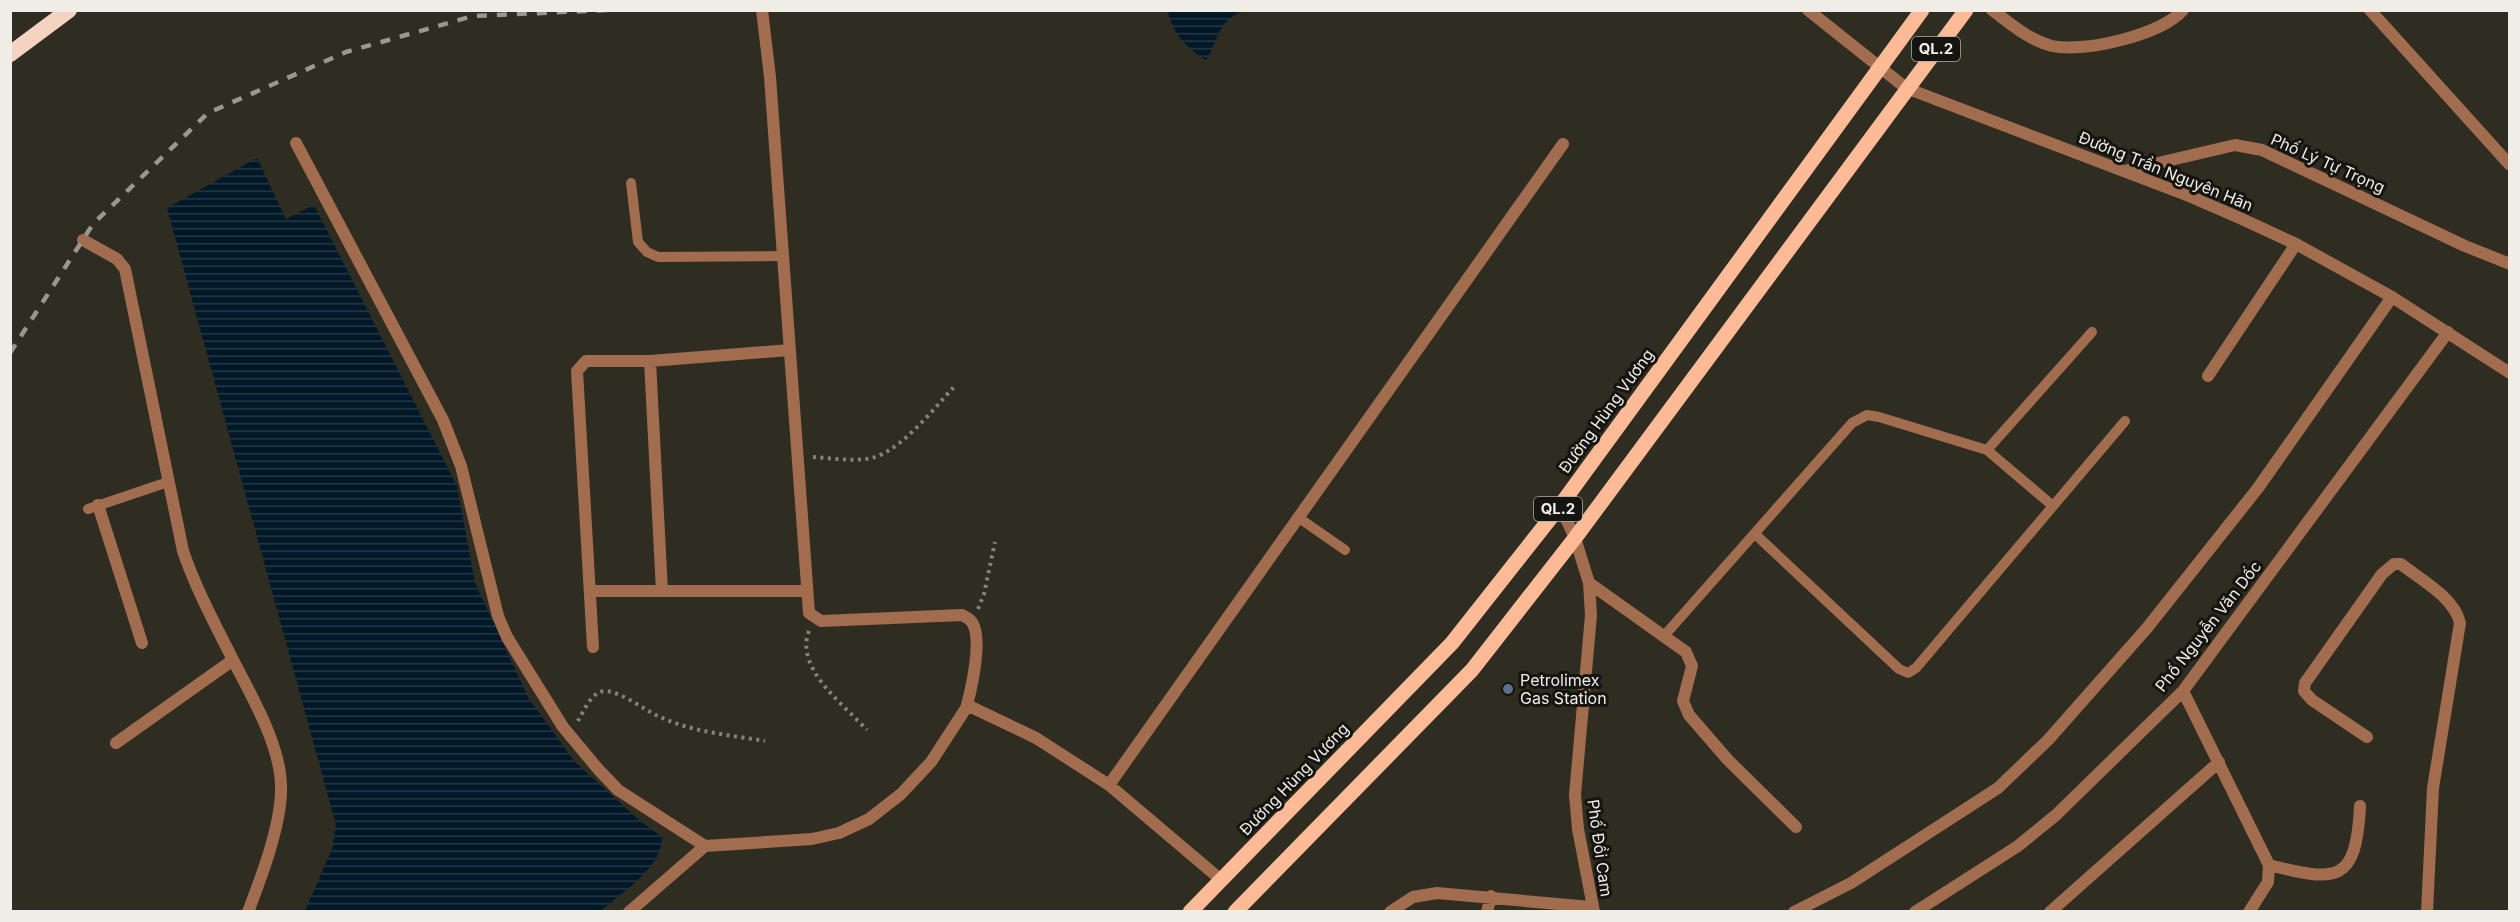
<svg xmlns="http://www.w3.org/2000/svg" width="2520" height="922" font-family="Inter,sans-serif">
  <style>
    .water { fill: url(#water-rules) }
    .lines { fill: none; stroke-linecap: round; stroke-linejoin: round }
    .path { stroke: #86837b; stroke-width: 4; stroke-dasharray: 3 4.5; stroke-linecap: butt }
    .service { stroke: #a26d4f; stroke-width: 10 }
    .minor { stroke: #a26d4f; stroke-width: 12 }
    .tertiary { stroke: #a26d4f; stroke-width: 12 }
    .primary { stroke: #fcbb96; stroke-width: 15 }
    .trunk { stroke: #f4d3c0; stroke-width: 16 }
    .rail { stroke: #99978f; stroke-width: 4.5; stroke-dasharray: 10 10; stroke-linecap: butt }
    .service-dot { fill: #5c6f8a; stroke: #161410; stroke-width: 2 }
    .labels { text-anchor: middle; stroke-width: 6; stroke-linejoin: round; paint-order: stroke }
    .shield { fill: #161410; stroke: #aeaca6; stroke-width: 1.5 }
    .shield-label { font-size: 15px; font-weight: bold; fill: #efede6 }
    .street-label { font-size: 16px; fill: #efede6; stroke: #161410 }
    .poi-label { font-size: 16px; fill: #efede6; stroke: #161410; text-anchor: start }
  </style>
  <defs>
    <pattern id="water-rules" width="6" height="5" patternUnits="userSpaceOnUse" patternTransform="scale(1.5)"><rect width="6" height="5" fill="#001827"/><path d="M0 2.5h6" fill="none" stroke="#263a46"/></pattern>
  </defs>
  <rect width="100%" height="100%" fill="#2f2c22"/>
  <path class="water" d="M1168,11V10L1243,11C1215,22 1220,40 1206,60C1187,48 1172,33 1168,11Z
    M257,158L286,219L314,205L457,486L475,583L529,699L575,762L640,821L662,837C662,868 622,892 601,911H305L332,849L336,825L167,208Z"/>
  <g class="lines">
    <path class="path" d="M813,457C830,458 848,461 865,459C897,457 933,409 954,387
      M978,609L984,594L995,542
      M809,631C794,668 844,705 867,730
      M578,721C583,712 590,696 600,692C614,686 644,710 658,716C691,732 730,735 765,741"/>
    <path class="service" d="M631,183L638,242L647,252L658,257L782,256
      M1987,450L2053,506
      M88,509L168,482
      M1299,518L1345,550
      M1755,534L1899,669L1908,673L1916,668L2125,421
      M1664,636L1852,423L1867,415L1879,417L1987,450L2092,332"/>
    <path class="minor" d="M762,10L770,77L809,613L821,621L962,615C967,618 971,619 973,624C982,641 972,686 967,705L1036,738L1109,785L1220,879
      M1992,10C2011,24 2029,40 2052,46C2084,53 2161,35 2183,10
      M2370,10L2509,164
      M296,143L443,420L461,466L498,616L507,637L563,727L598,769L618,790L705,846L812,839L839,833L869,819L901,794L931,762L968,705
      M2124,171L2235,145L2262,150L2465,246L2510,264
      M83,240L117,259L125,269L183,551C196,589 215,624 233,660C252,697 283,749 281,792C280,828 261,878 248,912
      M650,361L662,591
      M2208,376L2296,244
      M98,505L142,643
      M1560,506L1575,538L1589,583L1591,615L1575,795L1578,829L1594,912
      M1589,583L1686,652L1692,666L1683,701L1689,715L1728,760L1796,827
      M590,591H807
      M593,647L577,371L586,361H650L790,350
      M2183,691L2269,865L2268,882L2249,912
      M2367,737L2312,700L2304,691L2305,683L2382,574L2394,564H2401C2421,580 2454,597 2460,623L2433,788L2427,912
      M116,743L233,660
      M1109,785L1563,144
      M2269,865C2337,882 2356,884 2360,806
      M629,912L705,846
      M1390,912L1413,897L1437,893L1591,907
      M1487,912L1491,896
      M1794,912L1851,883L1998,788L2048,740L2147,628L2258,488L2392,297
      M1915,912L2018,846L2056,815L2183,691L2448,332
      M2050,912L2219,762"/>
    <path class="tertiary" d="M1808,10L1906,88L2189,196L2242,219L2296,244L2392,297L2510,373"/>
    <path class="primary" d="M1190,912L1452,643L1560,506L1922,10
      M1235,912L1472,670L1575,538L1966,10"/>
    <path class="trunk" d="M10,54L69,10"/>
    <path class="rail" d="M10,353L93,224L208,113L346,52L473,16L608,10"/>
  </g>
  <circle class="service-dot" cx="1508" cy="689" r="6"/>
  <g class="labels">
    <g class="shield">
      <rect x="1912" y="37" width="48" height="24" rx="4.5"/>
      <rect x="1534" y="497" width="48" height="24" rx="4.5"/>
    </g>
    <g class="shield-label">
      <text x="1936" y="54">QL.2</text>
      <text x="1558" y="514">QL.2</text>
    </g>
    <g class="street-label">
      <text transform="translate(2328 163) rotate(24)" y="6">Phố Lý Tự Trọng</text>
      <text transform="translate(2166 171) rotate(22)" y="6">Đường Trần Nguyên Hãn</text>
      <text transform="translate(1606 411) rotate(-54)" y="6">Đường Hùng Vương</text>
      <text transform="translate(2208 626) rotate(-52)" y="6">Phố Nguyễn Văn Dốc</text>
      <text transform="translate(1294 779) rotate(-46)" y="6">Đường Hùng Vương</text>
      <text transform="translate(1600 848) rotate(82)" y="6">Phố Đồi Cam</text>
    </g>
    <g class="poi-label">
      <text x="1520" y="686">Petrolimex<tspan x="1520" dy="18">Gas Station</tspan></text>
    </g>
  </g>
  <rect width="2520" height="922" fill="none" stroke="#efede6" stroke-width="24"/>
</svg>
